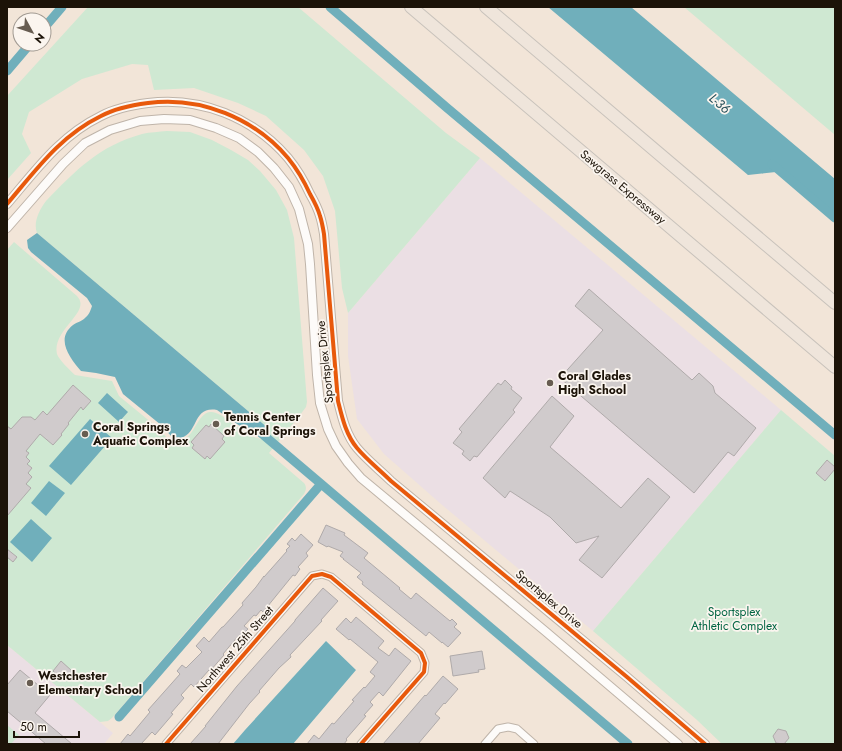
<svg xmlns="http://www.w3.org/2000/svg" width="842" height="751" font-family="Jost,sans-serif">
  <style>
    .education { fill: #ebdfe4 }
    .green { fill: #cfe8d2 }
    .water { fill: #70afbb }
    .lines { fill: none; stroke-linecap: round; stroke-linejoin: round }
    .canal { stroke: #70afbb; stroke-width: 9 }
    .building { fill: #d0cbcc; stroke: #afaaaa }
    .minor-casing { stroke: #bfb4a9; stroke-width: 9 }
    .tertiary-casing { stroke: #bfb4a9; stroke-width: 10 }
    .motorway-casing { stroke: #c8c2bb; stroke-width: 14 }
    .minor { stroke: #fdfbf9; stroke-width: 7 }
    .tertiary { stroke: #fdfbf9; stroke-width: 8 }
    .motorway { stroke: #efe5db; stroke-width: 12 }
    .cycleway-casing { stroke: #fbf5ef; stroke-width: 6 }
    .cycleway { stroke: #e8590c; stroke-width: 4 }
    .poi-dot { fill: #675c51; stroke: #fbf5ef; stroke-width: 1.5 }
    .labels { text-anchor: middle; stroke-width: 3.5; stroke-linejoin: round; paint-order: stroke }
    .street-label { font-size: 12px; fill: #1c1308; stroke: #fbf5ef }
    .poi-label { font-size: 12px; font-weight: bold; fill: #1c1308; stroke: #fbf5ef; text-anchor: start }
    .park-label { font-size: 12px; fill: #036644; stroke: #fbf5ef }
    .water-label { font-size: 13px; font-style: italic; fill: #224c56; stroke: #fbf5ef }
  </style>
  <rect width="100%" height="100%" fill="#f2e5d8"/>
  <path class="education" d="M480,158L781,410L593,631L441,504L384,454L357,419L348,356V313Z
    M7,645L113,733L104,744H7Z"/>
  <path class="green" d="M88,7H298L446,133L480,158L348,313L342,288L335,211L323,176L304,150L266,116L238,103L194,88L154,90L148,65L132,64L82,79L29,112L22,134L31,153L7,180V96Z
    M684,7H835V135Z
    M167,131L190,132L212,140L231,150L248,160L260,171L276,190L287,210L294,238L307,402L306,407L300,415L269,453L304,483C307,487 306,490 304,494L112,718L108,721L100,722L7,645V250L14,242L77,296C78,298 80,299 80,301C85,315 52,332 57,354C59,360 70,370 75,375L112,381L119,396L158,428L169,440C173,440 178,441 182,440C195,436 197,414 210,412C223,410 244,438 262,439L270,430L268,428L37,233C33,223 39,210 46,201C76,170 99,146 142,134C150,132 159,132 167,131Z
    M781,410L835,456V744H722L697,720L593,631Z
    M7,725L19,735L11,744H7Z"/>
  <path class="water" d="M548,7H631L835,179V219L785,171L748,175Z
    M37,233L268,428L260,437L250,433L217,410C192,406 199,433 181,438C179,438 175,437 172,437L161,425L123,394L115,377L96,373L81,371C70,358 55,339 73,325C77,322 83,321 86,317C89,315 91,309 92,306L87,298L31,252L28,248L27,240Z
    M107,393L128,412L119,422L98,403Z
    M90,419L112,438L71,485L49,466Z
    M49,481L65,493L46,516L31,503Z
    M31,519L52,538L32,562L10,542Z
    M326,641L356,670L293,744H233L245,730Z"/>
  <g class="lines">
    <path class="canal" d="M330,7L446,107L835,435
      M44,28L62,7
      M7,71L30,44
      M772,164L835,218
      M254,427L628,744
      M119,717L321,484"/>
  </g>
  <path class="building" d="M589,289L692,380L699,373L713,386L715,393L756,428L734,456L728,452L694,493L560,378L603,330L575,306Z
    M505,380L512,387L511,389L522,398L513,410L515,412L477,457L474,456L470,461L462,454L464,451L453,443L462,432L459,429L498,383L501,385Z
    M73,385L91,401L83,410L81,407L68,423L69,424L61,434L62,435L53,445L40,434L26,451L29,453L26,457L30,461L27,464L32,468L28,473L32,477L26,484L31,488L7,516V426L11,429L22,417H31L35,420L43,411L47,415Z
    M552,396L574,416L550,447L621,508L648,478L670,497L602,578L579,560L599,536L576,543L550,517L510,491L505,498L483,478Z
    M211,424L224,436L222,439L225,442L210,459L207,456L205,459L192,448L194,445L191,442L206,425L209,427Z
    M827,460L835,467V469L825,481L816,473Z
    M326,525L345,533L344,535L368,553L364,558L400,588L399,589L411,599L416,593L450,621L452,619L457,624L454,627L461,633L448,647L442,642V643L429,632L426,636L362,584L363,582L357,577L361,573L343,559H344L340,556L343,552L328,546L327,547L318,542Z
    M301,534L313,545L306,553L308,556L298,567L300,569L295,576L293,575L263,612L261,610L256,616L254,615L244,626L248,629L241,636L239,635L223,654L224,655L210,671L209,670L194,687L191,684L181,695L184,698L171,713L173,714L155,735L152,732L141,744H120L128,734L130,736L150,712L148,710L180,674L177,671L182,665L186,668L202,652L196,646L204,637L209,642L222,627H223L243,605L242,603L256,587L264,576V577L287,551L286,550L290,546L287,544L292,538L295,541Z
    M7,549L17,557L13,562L7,557Z
    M323,588L338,601L321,620L322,621L290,655L291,657L279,668L259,691L260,692L249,704L218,744H190L206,726H205L237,686L295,621V620Z
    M356,617L384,641L378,648L389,656L395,648L411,661L383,696L379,692L370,702L373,705L364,715L366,716L346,739L347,740L344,744H307L314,735L319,739L332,723L334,724L354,701L352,700L364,687L365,688L375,676L370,672L378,662L350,639L349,640L336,629L346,618L351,623Z
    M482,651L485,669L478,670L479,672L453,676L450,656Z
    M61,661L72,671L64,681L53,671Z
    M20,670L50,695L35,713L72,744H46L7,711V685Z
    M443,676L458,689L445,704L444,703L435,714L440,718L418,744H383L425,695L426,696Z
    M778,729L786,731L789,738L784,744L776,743L773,736Z"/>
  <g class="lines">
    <defs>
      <path id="minor" d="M166,744L312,576L322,574L331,577L421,653L425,663L424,672L361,744
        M485,744L498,729L508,727L517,729L534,744"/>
      <path id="tertiary" d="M7,204C36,170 60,136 101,116C114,109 133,105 148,103C200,96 254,118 288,158C297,169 304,181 310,194C314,201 318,209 320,216C322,222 323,228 324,234L338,401C342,417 346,435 357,448C367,460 380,470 391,481L627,677L705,744
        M7,228L63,164L85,143L110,130L140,121L164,119L190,120L216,128L239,138L258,152L274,168L289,187L299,209L308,244L310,264L317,375L320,403L328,429L336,446L348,463L361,478L545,631L678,744"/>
      <path id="motorway" d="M411,7L835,367
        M486,7L835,303"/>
    </defs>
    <use href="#minor" class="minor-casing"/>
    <use href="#tertiary" class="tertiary-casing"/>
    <use href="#motorway" class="motorway-casing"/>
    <use href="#minor" class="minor"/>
    <use href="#tertiary" class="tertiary"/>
    <use href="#motorway" class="motorway"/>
    <defs>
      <path id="cycleway" d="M7,204C36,170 60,136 101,116C114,109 133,105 148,103C200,96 254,118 288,158C297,169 304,181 310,194C314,201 318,209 320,216C322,222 323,228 324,234L338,401C342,417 346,435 357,448C367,460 380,470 391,481L627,677L705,744
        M166,744L312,576L322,574L331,577L421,653L425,663L424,672L361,744"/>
    </defs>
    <use href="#cycleway" class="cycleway-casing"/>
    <use href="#cycleway" class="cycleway"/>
  </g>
  <g class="poi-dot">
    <circle cx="550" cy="383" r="4"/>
    <circle cx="216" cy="424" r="4"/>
    <circle cx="85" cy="434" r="4"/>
    <circle cx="30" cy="683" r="4"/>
  </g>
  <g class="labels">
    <g class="street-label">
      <text transform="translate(623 187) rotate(40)" y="4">Sawgrass Expressway</text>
      <text transform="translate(325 362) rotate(-96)" y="4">Sportsplex Drive</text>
      <text transform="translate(549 599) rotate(40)" y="4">Sportsplex Drive</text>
      <text transform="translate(235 649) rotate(-49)" y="4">Northwest 25th Street</text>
    </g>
    <g class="poi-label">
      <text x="558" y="380">Coral Glades<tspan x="558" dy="14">High School</tspan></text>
      <text x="224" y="421">Tennis Center<tspan x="224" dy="14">of Coral Springs</tspan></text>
      <text x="93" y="431">Coral Springs<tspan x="93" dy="14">Aquatic Complex</tspan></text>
      <text x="38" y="680">Westchester<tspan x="38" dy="14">Elementary School</tspan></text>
    </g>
    <g class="park-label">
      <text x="734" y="616">Sportsplex<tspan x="734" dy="14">Athletic Complex</tspan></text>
    </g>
    <g class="water-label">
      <text transform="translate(720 103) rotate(41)" y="5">L-36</text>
    </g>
  </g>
  <rect width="842" height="751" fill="none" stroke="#1c1308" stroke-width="16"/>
  <g transform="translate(32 32) rotate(130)"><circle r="19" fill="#fbf5ef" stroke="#a29b93"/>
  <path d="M0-3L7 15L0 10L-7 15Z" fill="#675c51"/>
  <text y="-6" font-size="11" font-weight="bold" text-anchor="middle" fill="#1c1308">N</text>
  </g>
  <path d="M14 731v6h65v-6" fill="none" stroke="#1c1308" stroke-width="2"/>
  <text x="20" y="731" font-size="12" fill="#1c1308" stroke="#fbf5ef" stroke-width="3" paint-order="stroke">50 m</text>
</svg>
